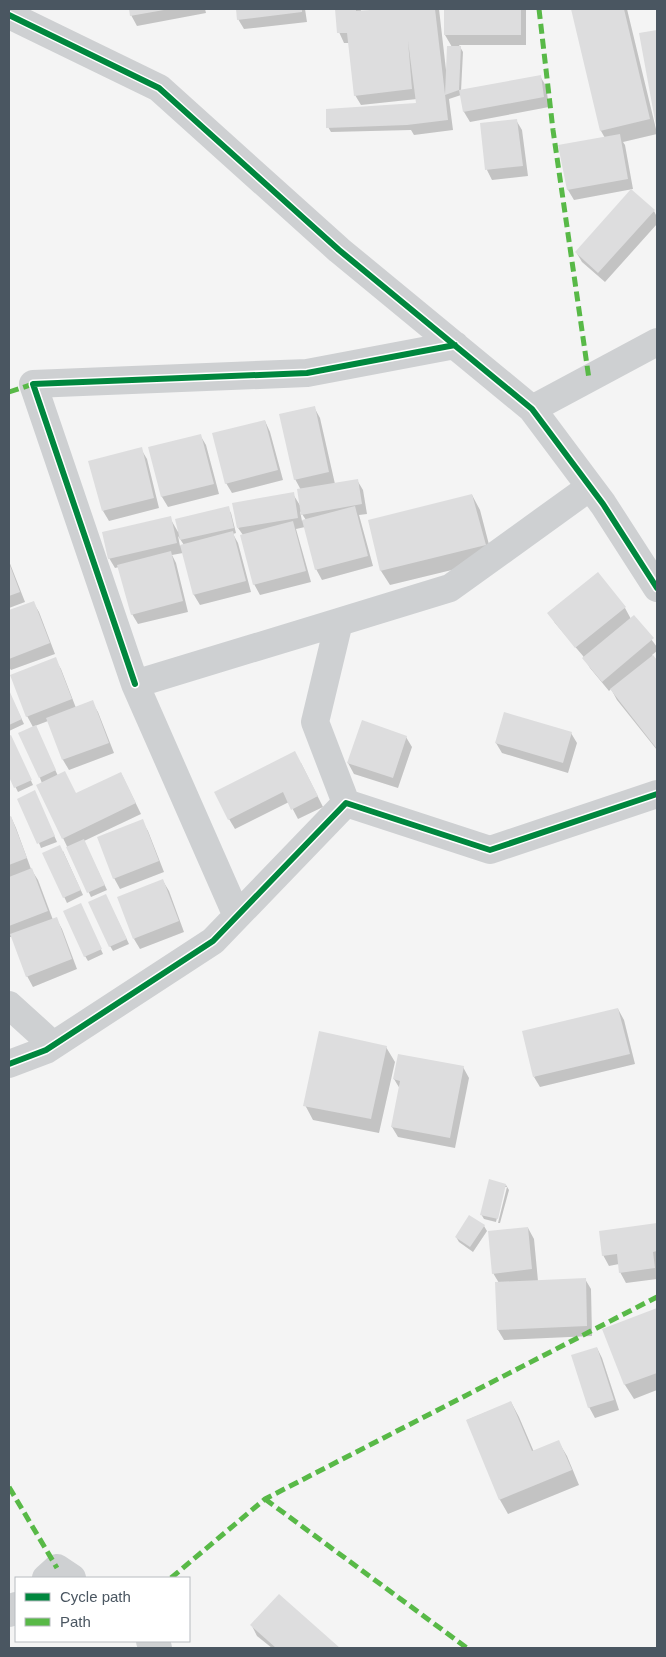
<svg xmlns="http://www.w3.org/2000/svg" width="666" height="1657" font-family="Arial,sans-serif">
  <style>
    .shadow { fill: #0003; fill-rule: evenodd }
    .building { fill: #ddddde }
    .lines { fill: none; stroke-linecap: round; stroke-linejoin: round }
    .minor { stroke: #ced0d2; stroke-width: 28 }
    .quiet { stroke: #58b947; stroke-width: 5; stroke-dasharray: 10 5; stroke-linecap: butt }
    .cycleway-casing { stroke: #fff; stroke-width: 9 }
    .cycleway { stroke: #00873e; stroke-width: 6 }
  </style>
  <rect width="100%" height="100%" fill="#f4f4f4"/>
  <path class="shadow" d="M130,9H205L206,13L137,26L131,15Z
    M237,9H305L307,22L244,29L238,19Z
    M336,9H361V12L399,9H439L446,70H447L452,47L445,35V9H526V45H459L463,52L461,91L540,76L546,86L549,107L470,122L464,112L461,95L449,99L453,130L414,135L411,130L331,132L328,127L417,104V99L361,105L355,95L350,43H344L339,32Z
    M572,9H627L656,129H657V134L623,142L625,145L633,189L574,200L568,190L560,146L605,138L601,131Z
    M657,31V124L641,34Z
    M516,120L522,130L528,176L492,180L487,170L481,124Z
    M654,211L657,217V224L605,282L582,262L576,252Z
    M314,407L320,418L335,484L357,480L363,490L367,514L359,515L373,566L322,580L316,569L305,527L296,529L311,582L260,595L254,584L243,535L238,528L293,494L301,507V490L295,479ZM300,511L306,520L302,521Z
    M265,421L270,432L283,480L232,493L226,483Z
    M200,435L206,445L219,494L168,507L162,497L149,448Z
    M141,449L147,459L159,508L109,521L103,511Z
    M472,495L480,510L493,560L390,585L381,571L369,521Z
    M228,508L231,513L236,533L233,534L238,543L251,592L200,605L194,595L183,553L172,555L176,563L188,612L138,624L132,614L119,567L115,568L109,558L170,518L178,532ZM178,536L184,545L180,546Z
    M9,561L25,602L9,608Z
    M33,602L39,612L55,654L11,670L9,667V612Z
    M625,608L631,619L634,616L657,647V651L652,655L657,662V750L617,700L611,689L609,691L590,668L583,656L555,623L549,613Z
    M55,659L61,669L76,708L92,702L98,712L114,753L69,770L63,760L48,721L35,726L58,776L76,795L121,773L141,814L84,841L107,890L91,897L63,838L40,778L33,727L27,716Z
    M9,692L24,724L9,731Z
    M571,733L577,743L568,773L502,753L496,743Z
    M10,736L33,785L18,792L9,774V737Z
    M406,737L412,747L398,788L354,774L348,763Z
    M301,763L323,807L298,819L289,802L235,829L229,819Z
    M37,797L57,842L41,848L39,843Z
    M11,817L16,828L31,869L38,880L53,920L56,918L62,929L77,969L33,987L27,976L12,937H9V818Z
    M142,821L148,831L164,872L120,889L114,878Z
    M63,851L83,895L67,903L44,854Z
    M163,881L169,891L184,932L140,949L134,939Z
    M108,900L129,944L113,951L110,946Z
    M83,910L103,954L88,961L85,956Z
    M618,1009L624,1020L635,1064L540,1087L534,1077Z
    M386,1047L395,1062L379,1133L313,1120L305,1105Z
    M463,1067L469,1078L455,1148L398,1137L392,1127L400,1089L394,1079Z
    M506,1185L509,1190L500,1223H498L507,1187H504L496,1222L484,1219L481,1214Z
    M657,1224V1279L626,1283L620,1272L619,1264L609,1266L603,1255L601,1232Z
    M484,1226L487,1231L473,1252L459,1242L456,1237Z
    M528,1228L534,1239L538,1281L585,1279L591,1289L592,1336L504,1340L498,1330L499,1283L493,1273Z
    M657,1310V1390L634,1399L625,1385L604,1330Z
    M597,1348L602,1358L619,1410L595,1418L589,1407Z
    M511,1402L519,1417L534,1452L558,1441L567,1456L579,1485L508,1514L500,1500L467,1420Z
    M279,1595L338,1648H272L257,1636L252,1626Z"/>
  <path class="building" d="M129,9H164V10L130,16Z
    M236,9H302V12L237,20Z
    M335,9H356V11L383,9H435L448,120L407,125L326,128V109L416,103L408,41L412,89L354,96L347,33H337Z
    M444,9H521V35H444Z
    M571,9H624L650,119L600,131Z
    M657,30V126H656L639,33Z
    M447,46H461L459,90L445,95Z
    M541,75L544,97L463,112L459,90Z
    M517,119L523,166L485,170L480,123Z
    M620,134L628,179L567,190L558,145Z
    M631,189L655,210L598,273L575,252Z
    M315,406L329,472L294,480L279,414Z
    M265,420L278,470L225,484L212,433Z
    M201,434L214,484L161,497L148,447Z
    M142,447L154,498L102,511L88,461Z
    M358,479L362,504L301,515L297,489Z
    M294,492L298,518L237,528L232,503Z
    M472,494L486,545L380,571L368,520Z
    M229,506L234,528L180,540L175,519Z
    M355,506L368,556L315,570L302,520Z
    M171,516L177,543L108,559L102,532Z
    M293,521L306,571L253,585L240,535Z
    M233,531L246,581L193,595L180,545Z
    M171,551L183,601L131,615L117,565Z
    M9,563L20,592L9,596Z
    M598,572L626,607L575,648L547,613Z
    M34,601L50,643L9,659V610Z
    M634,615L654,638L602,682L582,658Z
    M653,655L657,660V749L610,689Z
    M56,657L72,699L26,717L10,675Z
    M9,690L22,719L9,725Z
    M93,700L109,743L62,760L46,718Z
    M504,712L572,732L563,763L495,743Z
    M362,720L407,736L393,778L347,763Z
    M36,725L56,770L39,778L18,733Z
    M11,735L32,780L14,788L9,777V736Z
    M295,751L318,796L291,810L283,792L228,820L214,792Z
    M65,771L76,793L121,772L136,803L62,839L36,785Z
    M35,790L55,836L37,844L17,799Z
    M11,816L27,858L9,865V817Z
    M143,819L159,861L113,879L97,837Z
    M84,839L105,885L87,893L66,847Z
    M60,845L81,890L63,898L42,853Z
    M32,868L48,911L9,926V877Z
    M163,879L179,921L133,939L117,897Z
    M106,894L127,939L109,947L88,902Z
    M81,903L102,949L84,957L63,911Z
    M57,917L72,959L26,977L10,934Z
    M618,1008L630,1054L533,1077L522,1031Z
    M319,1031L387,1046L371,1119L303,1106Z
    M398,1054L464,1066L450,1138L391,1127L400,1081L393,1079Z
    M489,1179L506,1184L498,1219L480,1215Z
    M469,1215L485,1225L470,1247L455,1237Z
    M657,1223V1251L653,1252L655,1268L619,1273L617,1254L602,1256L599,1231Z
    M528,1227L532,1269L492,1274L488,1231Z
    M586,1278L587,1326L497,1330L495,1282Z
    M657,1308V1373L624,1385L602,1329Z
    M597,1347L614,1400L588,1408L571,1355Z
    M511,1401L532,1451L559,1440L572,1470L499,1500L466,1420Z
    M279,1594L340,1648H276L250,1625Z"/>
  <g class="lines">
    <path class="minor" d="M9,15L159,88L339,250L532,409L603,504L657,588
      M532,409L657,342
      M135,684L33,384L307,373L455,345
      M346,803L315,722L339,622L450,588L590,487
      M237,916L135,684L339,622
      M9,1005L53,1045
      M9,1064L46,1050L213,941L346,803L490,850L657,794
      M46,1578L57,1568L72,1578
      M9,1613L16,1606
      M150,1641L158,1648"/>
    <path class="quiet" d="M539,9L553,130L589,379
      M9,392L33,384
      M9,1487L57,1568
      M265,1499L467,1648
      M171,1578L265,1499L657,1297"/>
    <defs>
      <path id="cycleway" d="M9,15L159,88L339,250L532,409L603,504L657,588
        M135,684L33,384L307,373L455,345
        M9,1064L46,1050L213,941L346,803L490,850L657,794"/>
    </defs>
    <use href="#cycleway" class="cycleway-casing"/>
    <use href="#cycleway" class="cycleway"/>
  </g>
  <rect width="666" height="1657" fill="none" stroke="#4a5661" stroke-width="20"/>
  <rect x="15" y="1577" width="175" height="65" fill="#ffffff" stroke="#b7bbc0"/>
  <rect x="25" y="1593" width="25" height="8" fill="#00873e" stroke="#b7bbc0"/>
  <text x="60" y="1602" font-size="15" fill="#4a5661">Cycle path</text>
  <rect x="25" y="1618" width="25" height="8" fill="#58b947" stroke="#b7bbc0"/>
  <text x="60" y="1627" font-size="15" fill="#4a5661">Path</text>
</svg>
